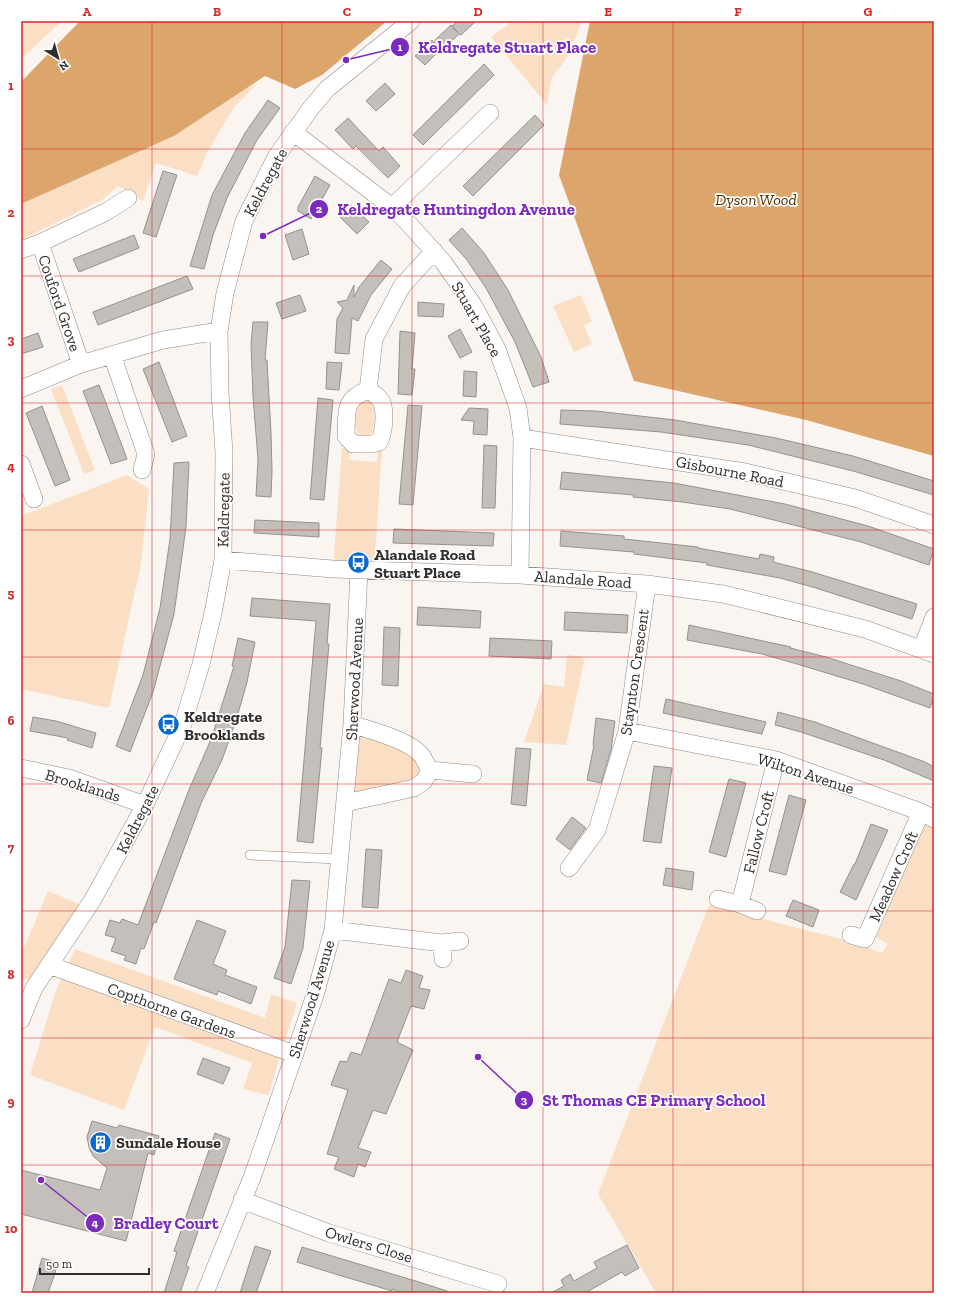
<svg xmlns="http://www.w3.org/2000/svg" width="955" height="1314" font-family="'Zilla Slab',serif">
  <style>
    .green { fill: #fadfc5 }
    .forest { fill: #dca56c }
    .building { fill: #c5bfbc; stroke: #97918e }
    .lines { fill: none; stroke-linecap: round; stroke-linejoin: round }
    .service-casing { stroke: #8e8a86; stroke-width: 10 }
    .minor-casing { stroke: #8e8a86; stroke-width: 18 }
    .service { stroke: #fff; stroke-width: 9 }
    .minor { stroke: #fff; stroke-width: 17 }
    .grid { fill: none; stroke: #d62828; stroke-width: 1; stroke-opacity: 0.55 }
    .labels { text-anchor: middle; stroke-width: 3.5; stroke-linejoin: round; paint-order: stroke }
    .street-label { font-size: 16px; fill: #302e2c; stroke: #fff }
    .park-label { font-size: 16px; font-style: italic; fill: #532f00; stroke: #fff }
    .poi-label { font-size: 16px; font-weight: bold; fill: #302e2c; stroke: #fff; text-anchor: start }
    .leader { fill: none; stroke: #7b2cbf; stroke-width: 1.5 }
    .callout-dot { fill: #7b2cbf; stroke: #fff; stroke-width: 1.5 }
    .mark-label { font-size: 12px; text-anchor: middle; font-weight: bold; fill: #fff }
    .callout-label { font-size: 17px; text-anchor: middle; font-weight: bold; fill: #7b2cbf; stroke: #fff; stroke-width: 3.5; stroke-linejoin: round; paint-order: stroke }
    .neatline { fill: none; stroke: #d62828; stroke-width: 1.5 }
    .grid-label { font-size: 13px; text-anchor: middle; font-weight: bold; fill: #d62828 }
  </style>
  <rect width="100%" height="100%" fill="#faf5f1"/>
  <path class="green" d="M21,21H62L21,59Z
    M513,21H582L568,56L552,77L547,105L491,37Z
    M257,84L234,107L208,151L197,176L156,163L143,201L118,186L102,200L21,240V204L174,136L245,89Z
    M581,295L592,321L584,325L592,344L574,352L553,306Z
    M62,385L95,470L84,474L51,389Z
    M367,399L372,402C376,411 375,428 370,437H359C354,426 355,412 359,401Z
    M342,448L350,449L349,460L377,462L378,449H382L374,570L333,569Z
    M127,475L149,489L141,564L109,708L21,689V516Z
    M567,655L583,657L584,662L566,745L524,742L544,684L564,687Z
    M352,724L414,749L424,781L345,803Z
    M926,822L934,826V1293H656L598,1194L709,905L856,943L882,953L888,944L876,938Z
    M48,891L81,905L32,981L21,978V955Z
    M75,949L265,1018L271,994L297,1003L268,1095L243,1089L252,1063L155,1027L124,1110L30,1075L55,993Z"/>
  <path class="forest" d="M80,21H387L322,75L295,89L265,76L174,136L21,204V82Z
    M590,21H934V456L806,420L634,381L559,175Z"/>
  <path class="building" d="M458,21H476L461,35L459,34L442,50L441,49L425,65L415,56L432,40L440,48L435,40L451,25L458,33L452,26Z
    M484,64L494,75L423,145L413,135Z
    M385,83L395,94L376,111L366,101Z
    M268,100L280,108L257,140L227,198L213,235L204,269L190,266L212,195L245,133Z
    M535,115L544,125L473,196L463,186Z
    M348,118L379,151L383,147L400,166L388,178L356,146L353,149L335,130Z
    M163,171L177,175L156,237L143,233Z
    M315,176L330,185L311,219L298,211V207Z
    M351,205L369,222L357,234L340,217Z
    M462,228L484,253L508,290L541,357L549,382L533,387L515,342L486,288L467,260L449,240Z
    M302,229L309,254L293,260L285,235Z
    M134,235L139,248L79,272L73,259Z
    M381,260L392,269L371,295L358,321L352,318L349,354L335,353L337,319L343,308L337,302L347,300L354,285V297L359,287Z
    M187,276L193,289L98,325L93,312Z
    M300,295L306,311L282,319L276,303Z
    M418,302L444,304L443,317L418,316Z
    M253,322H268L265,360H267L271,433L272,471L271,497L256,496L258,459L253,397L251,344Z
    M460,329L472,352L460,358L448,336Z
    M400,331L415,333L412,369H415L412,395L398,394Z
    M38,333L43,347L21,354V339Z
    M159,362L187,436L172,442L143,369Z
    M327,362L342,363L339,390L326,389Z
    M464,371L477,372L476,397L463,396Z
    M99,385L127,459L111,464L83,391Z
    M318,398L333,400L324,500L310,499Z
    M408,405L422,406L413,505L399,504Z
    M42,406L70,480L55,486L26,413Z
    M469,408L488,409L487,435L473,434L474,421L461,420Z
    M561,410L596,411L675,420L776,438L853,456L934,481V495L853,471L748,445L661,432L560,424Z
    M484,445L497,446L495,508H482Z
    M189,462L186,527L174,614L153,692L130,752L116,746L143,675L160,608L170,539L174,463Z
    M562,472L674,483L785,504L868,526L934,549L929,565L861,542L730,509L682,502L633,497L634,495L560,489Z
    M255,520L319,523V537L254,533Z
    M394,529L494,533L493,546L393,543Z
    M561,531L624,536V539L698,547V548L759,559L760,554L774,557L773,562L809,571L917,604L912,619L816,588L780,578L707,565V563L634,554V552L560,546Z
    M252,598L330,604L327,644H329L320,748H322L313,843L297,841L316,621L250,616Z
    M418,607L481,611L480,628L417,625Z
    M565,612L628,615L627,633L564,630Z
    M689,625L791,647L790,648L826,657L901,681L934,694V697L930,708L863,684L797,664L762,654L687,640Z
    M384,627L400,628L398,686L382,685Z
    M238,638L255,642L247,682L237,717L222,760L202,801L156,923L154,922L144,949L141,948L136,964L124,960L126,956L111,951L116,938L105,935L110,920L120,923L122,919L138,925L188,792L212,737L234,666H232Z
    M490,638L552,641L551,659L489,656Z
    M666,699L766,722L762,734L663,713Z
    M778,712L815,722L925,762L934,767V781L884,760L801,732L775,725Z
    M33,717L56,721L96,733L92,748L67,740L68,738L30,731Z
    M596,718L615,721L611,750L601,783L587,780L594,745H593Z
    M516,748L531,749L526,806L511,804Z
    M654,766L672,768L661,843L643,841Z
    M729,779L746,783L726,857L709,852Z
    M789,795L806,800L786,875L769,871Z
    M572,817L586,828L570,850L556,839Z
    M871,824L888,830L856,900L840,892L854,864H855Z
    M366,849L382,850L378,908L362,907Z
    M666,868L694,872L692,890L663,885Z
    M292,880L310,881L303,948L291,984L274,978L285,947Z
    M793,900L819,910L813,927L786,916Z
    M197,920L226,931L213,964L227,970L225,975L257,987L251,1004L218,991L217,995L174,979Z
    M406,970L423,976L419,988L430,990L424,1009L411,1006L397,1042L413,1050L386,1114L373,1110L358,1148L371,1152L365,1167L358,1164L354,1177L334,1169L339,1157L327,1154L348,1090L331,1085L340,1061L347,1062L351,1052L361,1055L389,979L401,983Z
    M203,1058L230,1068L223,1084L197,1074Z
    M92,1121L117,1128L119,1125L159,1136L154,1155L148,1153L126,1241L21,1214V1170L100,1190L107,1168L93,1156L89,1147L87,1137Z
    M215,1133L230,1139L186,1266L189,1267L180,1293H164L177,1252L174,1251Z
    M627,1245L639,1268L625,1276L622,1272L585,1293H551L564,1286L561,1280L570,1274L574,1281L597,1268L594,1262Z
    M255,1246L271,1251L256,1293H240Z
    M302,1247L419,1282L447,1291V1293H403L392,1289V1291L322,1270L297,1262Z
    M42,1258L58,1263L54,1276L48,1293H32Z"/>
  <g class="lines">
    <defs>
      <path id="service" d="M250,855L338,859"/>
      <path id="minor" d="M293,132L392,207L410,225L444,263L474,306L497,349L518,408L522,438L520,575
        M392,207L490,113
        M21,250L40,243
        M112,355L146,454L142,470
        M81,364L40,243L106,212L128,198
        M21,389L81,364L163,340L219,331
        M368,390C343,399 347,412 346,436L353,444H372L379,442C384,433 385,416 383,406C382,399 374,393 368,390L374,339L402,286L434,251
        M522,438L745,472L855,498L934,525
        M21,464L34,499
        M223,560L333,569L520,575L647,584L723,594L865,629L934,654
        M922,648L934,617
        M627,731L776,760L921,812L934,819
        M21,768L69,778L145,805
        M430,770L473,774
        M345,803L414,788L424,781L430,770C427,766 425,760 422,756C410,740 372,731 352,724
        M569,868L597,830L627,731L647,584
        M718,899L740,904L776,760
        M740,904L757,911
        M333,930L442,943L460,941
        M851,935L865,939L921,812
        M442,943L443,959
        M49,965L294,1054
        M21,1020L34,988L92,901L145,805L183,724L201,664L213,613L223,560L224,452L220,392L219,331L225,293L244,221L276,157L311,108L327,89L411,21
        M242,1200L329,1233L498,1284
        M205,1293L253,1175L315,995L333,930L352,724L359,570"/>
    </defs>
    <use href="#service" class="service-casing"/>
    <use href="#minor" class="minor-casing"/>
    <use href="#service" class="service"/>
    <use href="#minor" class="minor"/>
  </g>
  <path class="grid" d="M152,21V1293M282,21V1293M412,21V1293M543,21V1293M673,21V1293M803,21V1293M21,149H934M21,276H934M21,403H934M21,530H934M21,657H934M21,784H934M21,911H934M21,1038H934M21,1165H934"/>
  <defs>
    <symbol id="bus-disc" viewBox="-11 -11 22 22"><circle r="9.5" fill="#0a68d1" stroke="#fff"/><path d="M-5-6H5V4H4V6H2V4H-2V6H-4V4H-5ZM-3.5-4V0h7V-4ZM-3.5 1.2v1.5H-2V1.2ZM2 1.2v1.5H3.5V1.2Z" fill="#fff"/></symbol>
    <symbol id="building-disc" viewBox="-11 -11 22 22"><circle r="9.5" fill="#0a68d1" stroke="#fff"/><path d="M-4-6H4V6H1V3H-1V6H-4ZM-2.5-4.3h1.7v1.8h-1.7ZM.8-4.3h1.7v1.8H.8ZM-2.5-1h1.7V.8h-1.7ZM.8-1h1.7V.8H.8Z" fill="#fff"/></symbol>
  </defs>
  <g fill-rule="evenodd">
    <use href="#bus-disc" x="346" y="550" width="25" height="25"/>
    <use href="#bus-disc" x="156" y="712" width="25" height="25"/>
    <use href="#building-disc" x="88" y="1130" width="25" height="25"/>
  </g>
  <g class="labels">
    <g class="street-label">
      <text transform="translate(265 182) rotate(-62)" y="6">Keldregate</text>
      <text transform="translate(60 303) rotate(71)" y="6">Couford Grove</text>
      <text transform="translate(477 319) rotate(60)" y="6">Stuart Place</text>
      <text transform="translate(730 471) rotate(11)" y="6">Gisbourne Road</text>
      <text transform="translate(223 510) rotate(-89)" y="6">Keldregate</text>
      <text transform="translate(583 579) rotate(4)" y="6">Alandale Road</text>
      <text transform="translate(634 672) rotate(-82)" y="6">Staynton Crescent</text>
      <text transform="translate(354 679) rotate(-87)" y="6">Sherwood Avenue</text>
      <text transform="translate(806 773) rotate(18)" y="6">Wilton Avenue</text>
      <text transform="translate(83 785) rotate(17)" y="6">Brooklands</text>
      <text transform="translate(137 819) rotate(-63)" y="6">Keldregate</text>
      <text transform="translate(758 832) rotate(-76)" y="6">Fallow Croft</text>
      <text transform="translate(893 876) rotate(-66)" y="6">Meadow Croft</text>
      <text transform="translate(311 999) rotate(-73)" y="6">Sherwood Avenue</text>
      <text transform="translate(172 1010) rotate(20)" y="6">Copthorne Gardens</text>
      <text transform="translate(369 1244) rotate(17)" y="6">Owlers Close</text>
    </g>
    <g class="park-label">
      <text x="756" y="205">Dyson Wood</text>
    </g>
    <g class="poi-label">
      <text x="374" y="560">Alandale Road<tspan x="374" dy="18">Stuart Place</tspan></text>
      <text x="184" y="722">Keldregate<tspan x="184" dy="18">Brooklands</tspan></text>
      <text x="116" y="1148">Sundale House</text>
    </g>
  </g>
  <path class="leader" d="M346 60L400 47M263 236L319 209M478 1057L524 1100M41 1180L95 1223"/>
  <g class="callout-dot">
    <circle cx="346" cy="60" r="4"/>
    <circle cx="263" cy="236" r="4"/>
    <circle cx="478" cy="1057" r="4"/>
    <circle cx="41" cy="1180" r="4"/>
    <circle cx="400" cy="47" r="10"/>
    <circle cx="319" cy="209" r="10"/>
    <circle cx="524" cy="1100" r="10"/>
    <circle cx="95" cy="1223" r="10"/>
  </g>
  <g class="mark-label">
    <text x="400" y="51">1</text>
    <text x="319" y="213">2</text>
    <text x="524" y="1104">3</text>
    <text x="95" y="1227">4</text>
  </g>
  <g class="callout-label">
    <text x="507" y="53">Keldregate Stuart Place</text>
    <text x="456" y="215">Keldregate Huntingdon Avenue</text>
    <text x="654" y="1106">St Thomas CE Primary School</text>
    <text x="166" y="1229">Bradley Court</text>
  </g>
  <rect width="955" height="1314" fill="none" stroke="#ffffff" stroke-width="44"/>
  <g transform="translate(58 58) rotate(143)" stroke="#ffffff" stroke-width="3" paint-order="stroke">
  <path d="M0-3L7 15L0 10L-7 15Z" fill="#302e2c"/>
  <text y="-6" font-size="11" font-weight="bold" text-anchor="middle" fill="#302e2c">N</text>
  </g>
  <path d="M40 1268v6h109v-6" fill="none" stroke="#302e2c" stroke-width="2"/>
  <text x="46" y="1268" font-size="12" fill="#302e2c" stroke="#ffffff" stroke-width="3" paint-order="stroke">50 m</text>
  <rect x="22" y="22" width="911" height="1270" class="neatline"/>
  <g class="grid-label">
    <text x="87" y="16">A</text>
    <text x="217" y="16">B</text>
    <text x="347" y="16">C</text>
    <text x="478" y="16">D</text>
    <text x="608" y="16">E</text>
    <text x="738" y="16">F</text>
    <text x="868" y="16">G</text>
    <text x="11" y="90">1</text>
    <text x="11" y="217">2</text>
    <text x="11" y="344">3</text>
    <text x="11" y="471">4</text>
    <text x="11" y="598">5</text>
    <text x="11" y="725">6</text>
    <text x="11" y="852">7</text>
    <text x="11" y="979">8</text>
    <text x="11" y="1106">9</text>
    <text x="11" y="1233">10</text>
  </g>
</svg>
